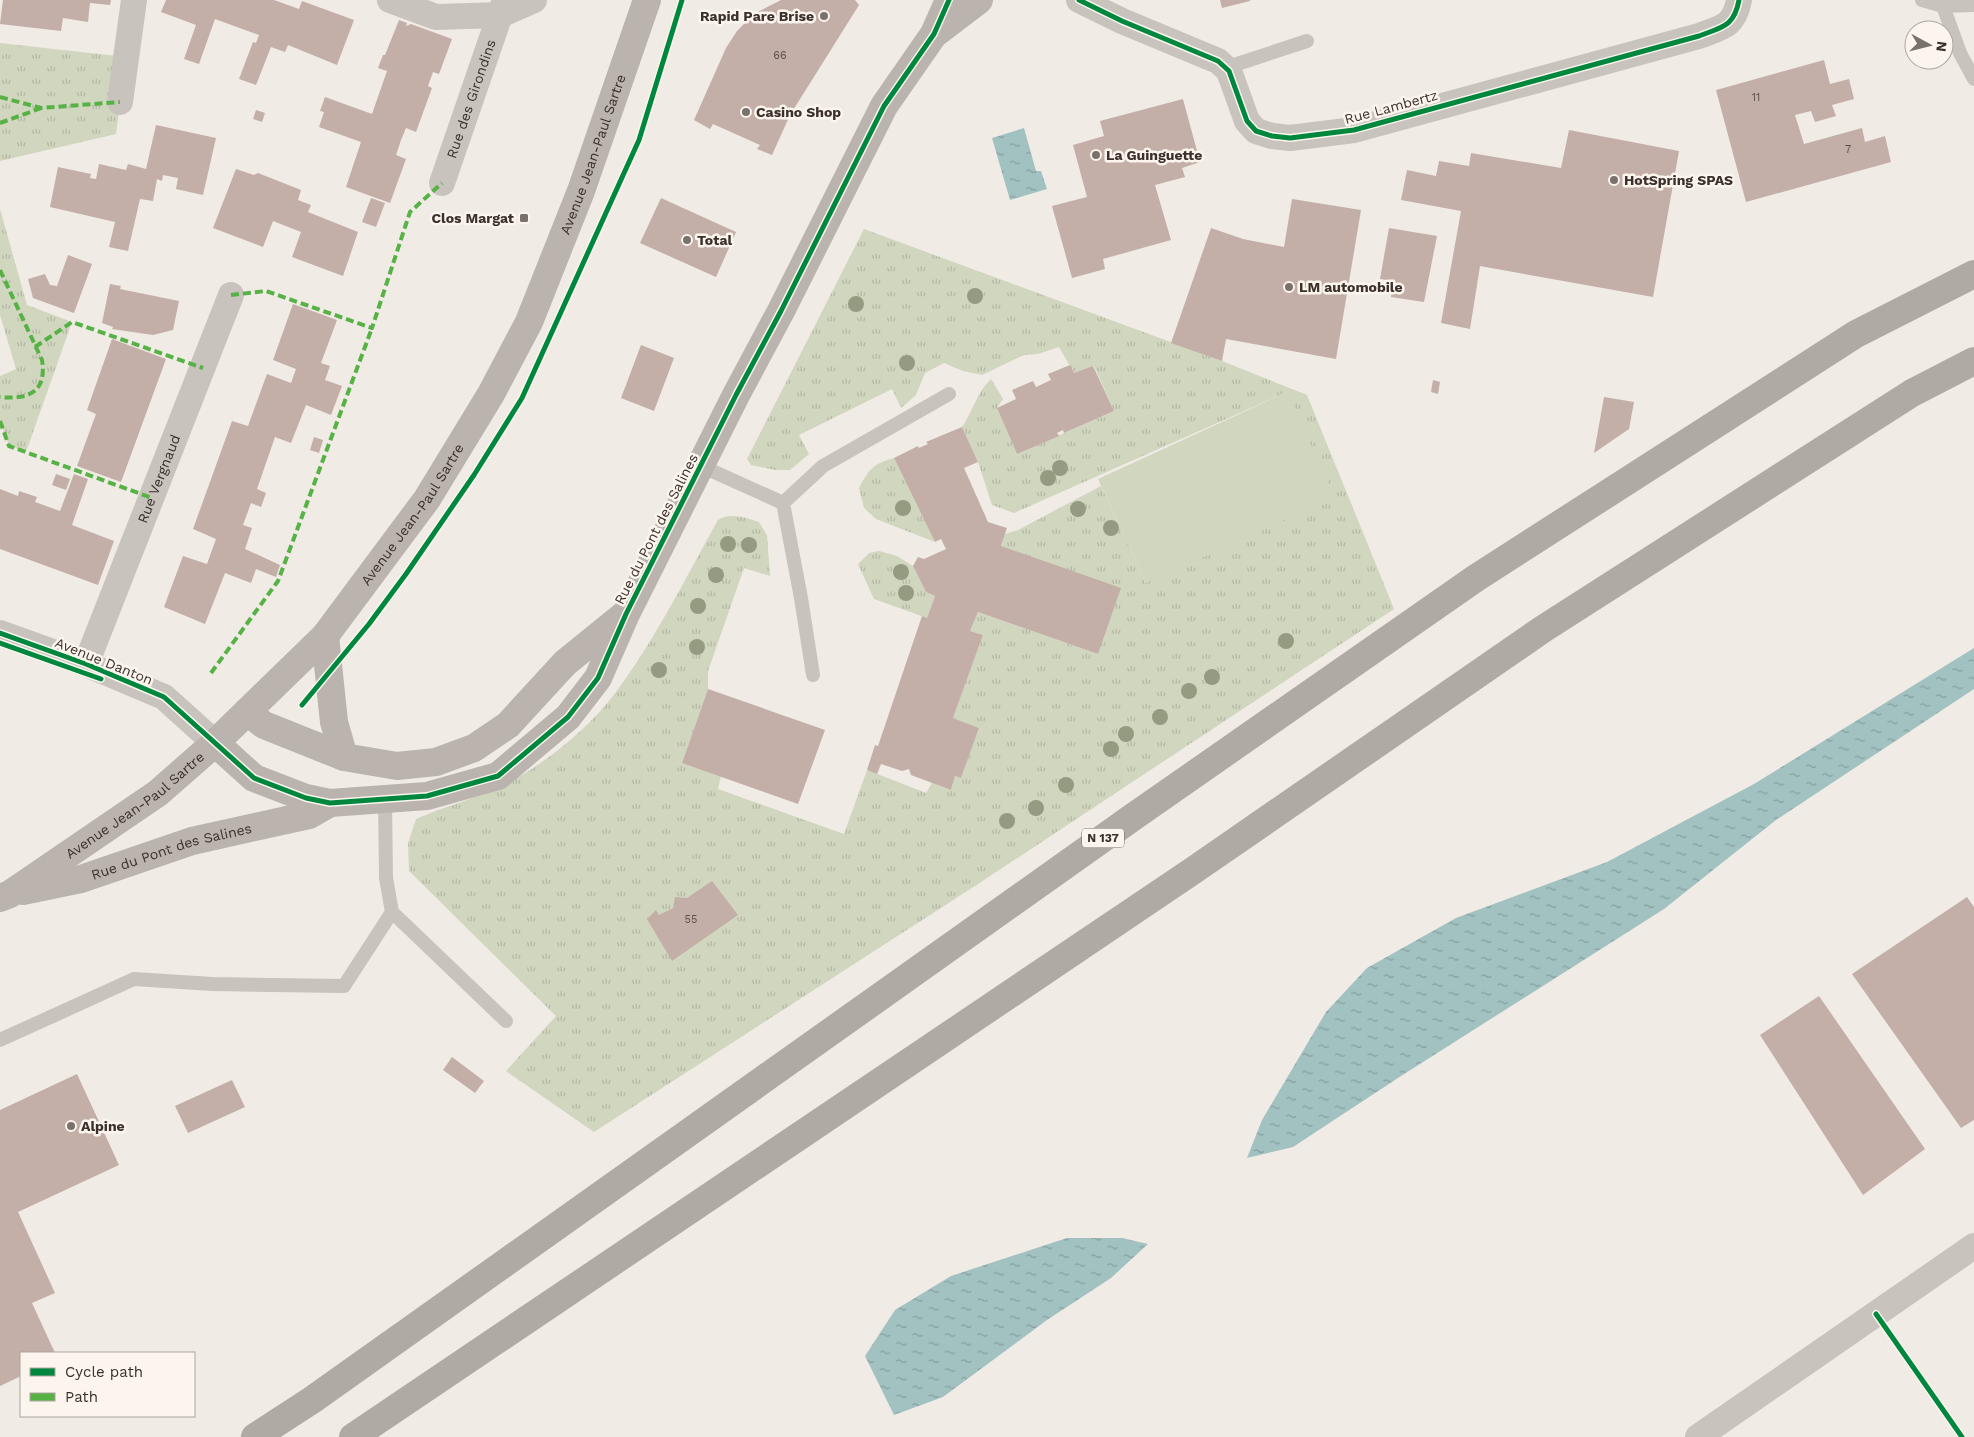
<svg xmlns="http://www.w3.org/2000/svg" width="1974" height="1437" font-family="'Work Sans',sans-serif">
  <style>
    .grass { fill: url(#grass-tufts) }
    .garden { fill: #d1d6bf }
    .water { fill: url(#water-ripples) }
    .building { fill: #c3afa7 }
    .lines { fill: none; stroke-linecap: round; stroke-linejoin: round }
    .lane { stroke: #c9c3be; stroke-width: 14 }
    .street { stroke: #c9c3be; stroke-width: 26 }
    .secondary { stroke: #bab3ae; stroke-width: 28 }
    .highway { stroke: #afaaa4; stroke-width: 28 }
    .quiet { stroke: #57b246; stroke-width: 4; stroke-dasharray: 8 4; stroke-linecap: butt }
    .cycleway-casing { stroke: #fbf5ee; stroke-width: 8 }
    .cycleway { stroke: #00873e; stroke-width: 5 }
    .tree { fill: #959b80 }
    .poi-dot { fill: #7a716c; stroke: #fbf5ee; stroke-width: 2 }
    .labels { text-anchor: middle; stroke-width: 5; stroke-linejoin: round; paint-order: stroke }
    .number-label { font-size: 11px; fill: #5d504a }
    .shield { fill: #fbf5ee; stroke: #756b66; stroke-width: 1 }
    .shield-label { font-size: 12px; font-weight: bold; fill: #3b302b }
    .poi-label { font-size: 14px; font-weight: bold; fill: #3b302b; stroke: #fbf5ee; text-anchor: start }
    .street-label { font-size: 14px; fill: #3b302b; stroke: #fbf5ee }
  </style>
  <defs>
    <pattern id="grass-tufts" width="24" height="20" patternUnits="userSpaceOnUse" patternTransform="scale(1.25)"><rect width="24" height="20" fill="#d1d6bf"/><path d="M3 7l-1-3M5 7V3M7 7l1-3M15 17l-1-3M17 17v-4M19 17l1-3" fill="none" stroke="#b4b8a4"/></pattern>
    <pattern id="water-ripples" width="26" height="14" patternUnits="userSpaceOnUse" patternTransform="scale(1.25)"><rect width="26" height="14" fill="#a1c2c1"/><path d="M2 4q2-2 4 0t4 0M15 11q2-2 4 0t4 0" fill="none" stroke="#849e9d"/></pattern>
  </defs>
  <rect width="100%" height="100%" fill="#f0ebe5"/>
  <path class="grass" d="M0,43L126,57L116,134L0,161Z
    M0,209L27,305L72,322L26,452L9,446L0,421V376L16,369L0,315Z
    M864,229L1222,361L1307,395L1394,609L978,884L594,1132L506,1071L556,1016L409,871L408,843L416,819C443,807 474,799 501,786C540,768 587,730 613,696C654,642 685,579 718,520C729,512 747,518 759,522L767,535L770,576L744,568L708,671V689L682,763L721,776L718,789L844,834L867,770L926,793L932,783L951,790L955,776L961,778L979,728L953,718L983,635L970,631L978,612L1098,654L1001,546L1005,534L1018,530L1101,486L1146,583L1287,392L1014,513L992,505L978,462L962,427C973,411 977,392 991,379L1003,399L997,408L1017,454L1114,411L1094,366L1074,373L1059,347L1038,354L1024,355L982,375L963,371L944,363L925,373L916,395L901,408L892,389L799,435L809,454L790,470H775L751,465L747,459Z
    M894,458L935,542L876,519L864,508L859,488C869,469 873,464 894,458Z
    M879,551L897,556L913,566L926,592L935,596L927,618L874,599L858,564L869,553Z"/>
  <path class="garden" d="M1287,392L1335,497L1146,583L1098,479Z"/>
  <path class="water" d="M1024,128L1036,171H1041L1047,189L1010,200L992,138Z
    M1974,648V689L1776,820L1664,909L1401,1076L1293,1147L1247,1158L1262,1120L1326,1012L1367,968L1456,918L1607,862L1754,784Z
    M1067,1238H1122L1148,1244L1111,1278L1047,1320L943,1397L894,1415L865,1356L895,1310L951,1276Z"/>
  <path class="building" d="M3,0H111L110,5L90,3L88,22L63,18L61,31L0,24Z
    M166,0H274L299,9L302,1L354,20L337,65L288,45L285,52L271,47L256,85L239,79L253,42L256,43L259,35L215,19L199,64L184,59L196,25L161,12Z
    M781,0H855L859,5L790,115L772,155L757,149L760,145L713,124L710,129L694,120L726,48L737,31L754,14Z
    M1220,0H1250V1L1222,8Z
    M399,20L407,23L406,26L411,24L452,39L439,74L433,72L428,86L432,88L416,132L406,128L401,140L396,155L406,159L390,203L346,187L361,142L319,127L324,112L320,111L325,97L372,114L387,71L378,68L383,55H385Z
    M1824,60L1830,84L1849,79L1854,99L1832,105L1836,116L1815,122L1811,111L1795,115L1804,144L1862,128L1865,142L1885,136L1891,162L1746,202L1716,90Z
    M1183,99L1200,162L1182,168L1185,177L1155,185L1171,240L1103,259L1105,269L1072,278L1052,206L1087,197L1073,145L1104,136L1100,121Z
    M256,110L265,113L262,122L253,119Z
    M156,125L216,138L203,195L176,189L178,178L163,175L162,181L157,179L153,201L140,199L128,251L109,247L115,222L50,207L58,167L91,174L90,178L96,179L99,164L126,170L128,164L146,169Z
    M1569,130L1679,151L1653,297L1480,266L1470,329L1441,323L1461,211L1401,200L1407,170L1436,176L1439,161L1469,166L1471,153L1561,168Z
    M236,169L254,175L258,173L301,190L298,200L311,205L308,212L358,232L343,276L292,257L301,232L273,221L263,247L213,228Z
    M371,198L385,203L376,227L362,222Z
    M661,198L736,232L716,277L640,243Z
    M1292,199L1361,210L1336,359L1226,339L1222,361L1171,343L1211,228L1243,239L1284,247Z
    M1389,228L1437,236L1424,302L1391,297L1393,281L1380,279Z
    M68,255L92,264L74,313L33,298L28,279L45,274L50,285L57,286Z
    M110,284L121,286L120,289L179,301L173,330L153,335L112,329L113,327L102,323Z
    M293,304L337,320L321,363L330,366L325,380L342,386L331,415L306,405L291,443L275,437L257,489L266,493L261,507L251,503L243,525L252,528L245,549L280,565L276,577L256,569L251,583L225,573L205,624L164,607L183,556L207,564L216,539L193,529L232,421L248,426L267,374L291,383L296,369L273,360Z
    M112,339L166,359L121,482L77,466L96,414L87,410Z
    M641,345L674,358L654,411L621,398Z
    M1070,365L1074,373L1093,366L1114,411L1064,433L1063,430L1057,433L1059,436L1017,454L997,408L1016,399L1012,390L1033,381L1036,387L1051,380L1048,374Z
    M1433,380L1440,382L1438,394L1431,392Z
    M1604,397L1634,402L1629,429L1594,453Z
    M962,427L978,462L964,468L988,522L1007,528L1001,546L1121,588L1098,654L978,612L970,631L983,635L953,718L979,728L961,778L955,776L951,790L911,775L909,769L902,771L881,764L877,774L867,770L875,745L878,746L922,616L927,618L935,596L926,592L913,566L918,557L924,559L946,549L941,539L935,542L894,458L918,446L919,448L928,444L926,442Z
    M314,437L323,440L319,453L310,450Z
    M56,474L70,479L66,490L52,485Z
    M74,474L88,479L72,525L114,541L98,585L0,549V489L18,496L19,491L37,497L35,502L60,511Z
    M708,689L825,730L798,804L682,763Z
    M712,881L738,915L672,961L647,919L656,910L659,915L673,908L675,897L687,898Z
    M1967,897L1974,907V1120L1961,1128L1852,974Z
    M1819,996L1925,1149L1863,1195L1760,1035Z
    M452,1057L484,1081L475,1093L443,1070Z
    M77,1074L119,1165L18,1212L55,1293L32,1303L55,1353H21V1376L0,1386V1110Z
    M232,1080L245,1107L188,1133L175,1106Z"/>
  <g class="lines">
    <path class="lane" d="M1922,0L1943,6L1974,5
      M1943,6L1960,53L1974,79
      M1225,68L1307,41
      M701,466L783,503
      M783,503L823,466L949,394
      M783,503L801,598L813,675
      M385,799L386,878L392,912L506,1021
      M0,1040L134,979L212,984L344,986L392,912"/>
    <g class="street">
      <path d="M390,0L436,17L500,15L534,0"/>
      <path d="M1079,0L1122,21L1218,61L1229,71L1247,121L1256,131L1272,136L1290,138L1354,130L1699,36C1722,27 1734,27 1739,0"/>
      <path d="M120,102L134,0"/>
      <path id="s1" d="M442,183L505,0"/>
      <path d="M0,633L86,664L164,697L215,743"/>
      <path id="s2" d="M86,664L231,295"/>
      <path d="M1698,1437L1974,1246"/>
    </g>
    <g class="secondary">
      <path d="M937,32L979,0"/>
      <path d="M325,636L334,722L344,757"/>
      <path d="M247,712L264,725L344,757L397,766L436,762L474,748L508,725L565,663L623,616"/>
      <path d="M215,743L254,778L306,798L330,803L427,796L498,776L568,717L598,678L626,614L736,395L781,311L884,106L934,34L949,0"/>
      <path id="s3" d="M23,891L81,879L192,841L309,815L330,803"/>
      <path id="s4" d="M0,898L10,894L158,793L215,743L325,636L427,499L491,394L529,322L581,191L647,0"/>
    </g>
    <path class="highway" d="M255,1437L312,1400L1133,817L1476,578L1856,334L1974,274
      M353,1437L1194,870L1543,629L1912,393L1974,361"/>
    <path class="quiet" d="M0,97L41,108L120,102
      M0,123L41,108
      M0,270L42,360C47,392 29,400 0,397
      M231,295L266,291L372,328L410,212L442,183
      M35,347L72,322L203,368
      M0,421L9,446L152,498
      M211,673L278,581L372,328"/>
    <defs>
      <path id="cycleway" d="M1079,0L1122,21L1218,61L1229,71L1247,121L1256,131L1272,136L1290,138L1354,130L1699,36C1722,27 1734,27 1739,0
        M0,633L86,664L164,697L254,778L306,798L330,803L427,796L498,776L568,717L598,678L626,614L736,395L781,311L884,106L934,34L949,0
        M0,643L101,679
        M302,705L369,624L406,574L474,475L522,398L639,140L682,0
        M1876,1314L1962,1437"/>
    </defs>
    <use href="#cycleway" class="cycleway-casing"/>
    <use href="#cycleway" class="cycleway"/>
  </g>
  <g class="tree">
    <circle cx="975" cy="296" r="8"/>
    <circle cx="856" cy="304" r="8"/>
    <circle cx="907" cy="363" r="8"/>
    <circle cx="1060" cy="468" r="8"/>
    <circle cx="1048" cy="478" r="8"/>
    <circle cx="903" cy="508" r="8"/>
    <circle cx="1078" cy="509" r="8"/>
    <circle cx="1111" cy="528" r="8"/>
    <circle cx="728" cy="544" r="8"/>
    <circle cx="749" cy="545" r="8"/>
    <circle cx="901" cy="572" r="8"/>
    <circle cx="716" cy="575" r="8"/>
    <circle cx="906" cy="593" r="8"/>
    <circle cx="698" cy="606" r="8"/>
    <circle cx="1286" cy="641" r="8"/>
    <circle cx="697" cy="647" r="8"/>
    <circle cx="659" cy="670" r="8"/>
    <circle cx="1212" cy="677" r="8"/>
    <circle cx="1189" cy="691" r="8"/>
    <circle cx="1160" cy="717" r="8"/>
    <circle cx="1126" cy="734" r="8"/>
    <circle cx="1111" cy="749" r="8"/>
    <circle cx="1066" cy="785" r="8"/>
    <circle cx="1036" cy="808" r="8"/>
    <circle cx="1007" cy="821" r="8"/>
  </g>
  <g class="poi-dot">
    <circle cx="824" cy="16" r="5"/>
    <circle cx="746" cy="112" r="5"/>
    <circle cx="1096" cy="155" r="5"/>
    <circle cx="1614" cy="180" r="5"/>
    <rect x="519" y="213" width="10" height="10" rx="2.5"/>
    <circle cx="687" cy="240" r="5"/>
    <circle cx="1289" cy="287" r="5"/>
    <circle cx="71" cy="1126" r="5"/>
  </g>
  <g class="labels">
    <g class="number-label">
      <text x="780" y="59">66</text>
      <text x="1756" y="101">11</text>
      <text x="1848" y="153">7</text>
      <text x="691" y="923">55</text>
    </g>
    <rect class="shield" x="1082" y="828.5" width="42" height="19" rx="4"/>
    <g class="shield-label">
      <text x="1103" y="842">N 137</text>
    </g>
    <g class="poi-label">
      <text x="814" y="21" text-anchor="end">Rapid Pare Brise</text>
      <text x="756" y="117">Casino Shop</text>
      <text x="1106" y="160">La Guinguette</text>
      <text x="1624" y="185">HotSpring SPAS</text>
      <text x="514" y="223" text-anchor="end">Clos Margat</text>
      <text x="697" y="245">Total</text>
      <text x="1299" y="292">LM automobile</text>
      <text x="81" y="1131">Alpine</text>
    </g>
    <g class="street-label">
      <text dy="5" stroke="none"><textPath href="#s1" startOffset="89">Rue des Girondins</textPath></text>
      <text transform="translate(1391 107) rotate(-15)" y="5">Rue Lambertz</text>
      <text dy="5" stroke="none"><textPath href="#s4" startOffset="974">Avenue Jean-Paul Sartre</textPath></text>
      <text dy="5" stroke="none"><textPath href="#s2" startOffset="199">Rue Vergnaud</textPath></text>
      <text dy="5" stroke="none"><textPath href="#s4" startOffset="569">Avenue Jean-Paul Sartre</textPath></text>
      <text transform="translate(656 529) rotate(-63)" y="5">Rue du Pont des Salines</text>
      <text transform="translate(104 661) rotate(22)" y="5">Avenue Danton</text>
      <text dy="5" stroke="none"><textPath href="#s4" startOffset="164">Avenue Jean-Paul Sartre</textPath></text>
      <text dy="5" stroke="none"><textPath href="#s3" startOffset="154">Rue du Pont des Salines</textPath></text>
    </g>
  </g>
  <rect x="20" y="1352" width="175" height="65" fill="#fbf5ee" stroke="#aea6a0"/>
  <rect x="30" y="1368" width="25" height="8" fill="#00873e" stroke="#aea6a0"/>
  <text x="65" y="1377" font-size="15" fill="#3b302b">Cycle path</text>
  <rect x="30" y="1393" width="25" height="8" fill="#57b246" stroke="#aea6a0"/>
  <text x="65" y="1402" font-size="15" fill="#3b302b">Path</text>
  <g transform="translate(1929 45) rotate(97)"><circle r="24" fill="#fbf5ee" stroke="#aea6a0"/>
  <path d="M0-4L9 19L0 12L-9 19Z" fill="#7a716c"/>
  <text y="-8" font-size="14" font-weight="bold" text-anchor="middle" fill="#3b302b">N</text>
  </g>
</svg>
